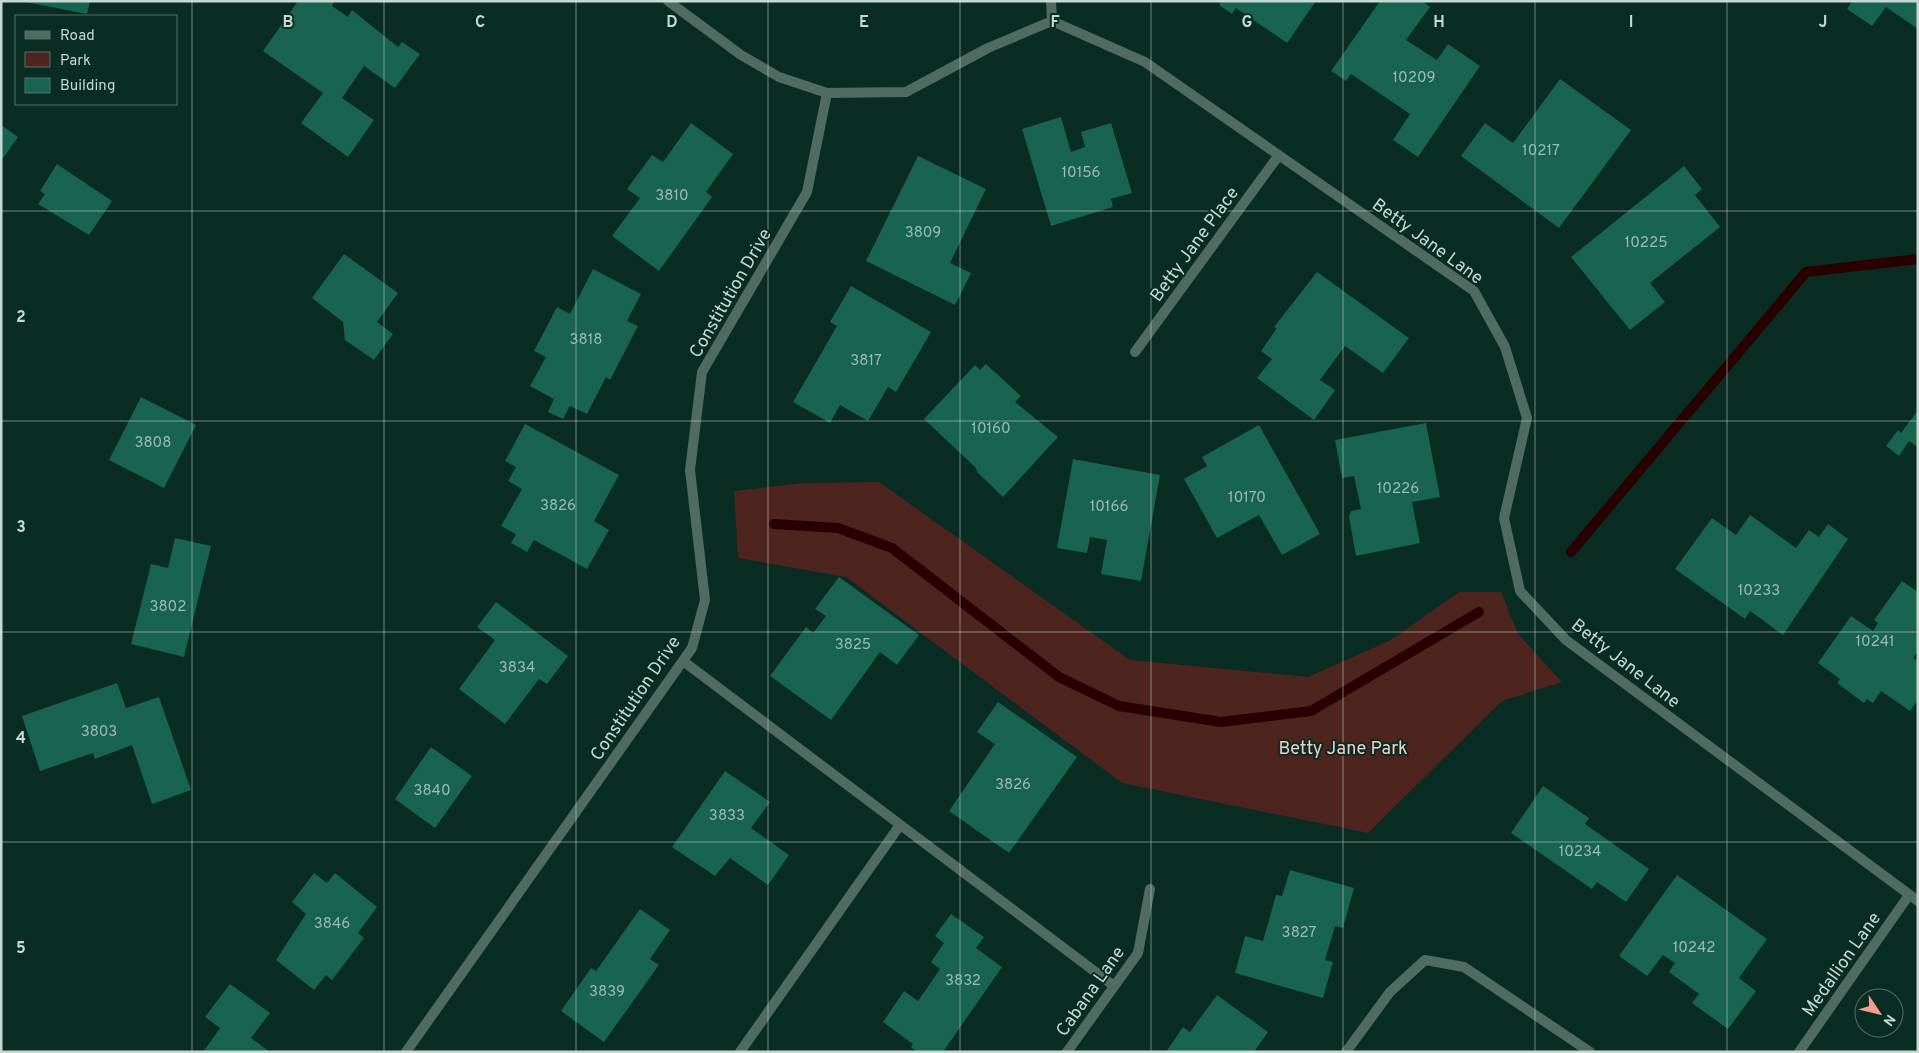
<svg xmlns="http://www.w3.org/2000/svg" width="1919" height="1053" font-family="Overpass,sans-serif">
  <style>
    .green { fill: #4e241f }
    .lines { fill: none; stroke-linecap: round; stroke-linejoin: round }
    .stream { stroke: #290000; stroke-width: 10 }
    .building { fill: #196351 }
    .service { stroke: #506b62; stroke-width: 10 }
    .minor { stroke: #506b62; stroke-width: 10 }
    .grid { fill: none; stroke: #c6d9d2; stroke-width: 1; stroke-opacity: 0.55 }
    .labels { text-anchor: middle; stroke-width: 4; stroke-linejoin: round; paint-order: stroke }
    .number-label { font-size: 15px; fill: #9bbcb2 }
    .street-label { font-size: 18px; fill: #c6d9d2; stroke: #092c23 }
    .park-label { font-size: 18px; fill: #f3cec8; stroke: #092c23 }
    .grid-label { font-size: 16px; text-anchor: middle; font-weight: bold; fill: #c6d9d2; stroke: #092c23; stroke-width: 4; stroke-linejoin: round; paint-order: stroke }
  </style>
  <rect width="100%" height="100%" fill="#092c23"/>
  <path class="green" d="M879,482L1130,660L1308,677L1391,640L1459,592H1501L1518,634L1562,682L1502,701L1368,833L1122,783L846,577L738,558L734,491L802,483Z"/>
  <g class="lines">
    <path class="stream" d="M774,524L838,528L892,548L1059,677L1119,706L1221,722L1311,711L1479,612
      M1571,552L1806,272L1918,259"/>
  </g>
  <path class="building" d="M21,1H90L87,14Z
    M298,1H335L332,6L348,17L352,10L398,47L402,42L420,54L395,88L364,66L342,98L374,120L348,157L301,123L323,93L263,51Z
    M1222,1H1316L1287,43L1236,8L1232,14L1219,5Z
    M1380,1H1422L1430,7L1406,40L1437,60L1448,44L1480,66L1418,157L1393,140L1410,114L1351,74L1346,81L1331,71Z
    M1852,1H1918V29L1886,7L1872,26L1847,9Z
    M1560,79L1631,130L1559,228L1461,156L1485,123L1513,143Z
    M1061,117L1071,152L1085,147L1081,132L1111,123L1132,193L1111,199L1113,207L1051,226L1022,129Z
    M691,123L733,154L706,192L712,197L659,271L612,236L640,198L627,189L652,155L663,162Z
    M1,125L18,137L1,161Z
    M918,156L986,189L950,263L971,273L955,305L866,261Z
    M57,164L112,201L89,235L38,204L45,194L40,191Z
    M1684,166L1702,189L1695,195L1720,227L1650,283L1665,302L1630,330L1571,257Z
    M344,254L398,293L377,322L393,334L374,360L345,340L343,322L312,298Z
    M593,269L641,294L627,321L638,326L610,380L606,377L587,414L570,406L563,419L548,412L554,399L530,386L546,357L534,351L557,307L570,314Z
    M1317,272L1409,338L1383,373L1345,346L1320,380L1335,390L1314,420L1257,378L1272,359L1261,351L1277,328L1274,327Z
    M851,286L931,332L896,392L888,387L868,421L840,405L830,423L793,402L837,326L830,322Z
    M986,364L1021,396L1015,402L1058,437L1003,497L977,472L976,468L924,419L975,365L980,370Z
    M141,397L196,425L164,488L109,460Z
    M1918,410V447L1909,441L1899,456L1886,446L1898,430L1901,433Z
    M1426,423L1440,497L1412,502L1420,543L1356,556L1349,517L1351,511L1361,509L1354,476L1342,478L1335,440Z
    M525,424L619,475L594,521L609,530L587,569L534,540L527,552L511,543L516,534L501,526L522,489L508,481L516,467L505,461Z
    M1259,425L1320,534L1282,555L1259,515L1217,538L1184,479L1207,466L1202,457Z
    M1073,459L1160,475L1141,581L1101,574L1107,540L1090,537L1087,553L1057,548Z
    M1750,515L1796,548L1809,530L1819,537L1828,524L1848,539L1783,635L1750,611L1745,619L1675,569L1712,518L1736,535Z
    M175,538L211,546L184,657L131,644L151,564L168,568Z
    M839,577L919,635L897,665L880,652L831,720L770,676L806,627L813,633L826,616L815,609Z
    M1902,581L1918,592V651L1913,658L1918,661V700L1910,711L1881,691L1873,703L1867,699L1864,703L1837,683L1840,679L1818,663L1851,616L1873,631L1878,623L1874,620Z
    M496,602L568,656L547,684L539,679L505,724L459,689L495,640L477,627Z
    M117,683L126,708L159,697L191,790L152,804L132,745L95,759L93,753L40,771L22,716Z
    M998,702L1077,757L1009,853L949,811L995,744L977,732Z
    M431,747L472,776L435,828L395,799Z
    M725,771L770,802L751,828L789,855L768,885L730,858L715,876L672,847Z
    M1543,786L1589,818L1585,824L1649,869L1626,902L1597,882L1592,889L1511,833Z
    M1290,870L1354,888L1343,928L1335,926L1325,960L1333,962L1323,998L1235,973L1245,936L1263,941L1276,895L1282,896Z
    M314,873L327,883L335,873L377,907L358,933L364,938L332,980L326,975L314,990L276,960L306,914L292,902Z
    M1677,875L1767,939L1739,978L1756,991L1728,1029L1692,1003L1699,994L1669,972L1675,963L1663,955L1647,976L1619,956Z
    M640,909L670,930L650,959L659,965L604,1042L561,1011L591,968L596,971Z
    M951,914L984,937L976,948L1002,967L943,1052H917L911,1047L913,1044L883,1022L904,991L918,1001L940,969L931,962L944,943L935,936Z
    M230,984L270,1013L251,1038L270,1052H203L220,1028L205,1017Z
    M1217,995L1268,1032L1254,1052H1166L1183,1027L1190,1032Z"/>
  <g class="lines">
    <path class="service" d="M683,661L1114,986
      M740,1052L900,825
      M1346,1052L1390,992L1425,960L1464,967L1590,1052"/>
    <path class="minor" d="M668,1L741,55L779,77L827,93L906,92L988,48L1052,21L1145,62L1474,291L1505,347L1527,418L1504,518L1520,591L1566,640L1918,901
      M1051,1L1052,21
      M1135,352L1279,155
      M406,1052L692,648L705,600L690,470L702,372L807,192L827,93
      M1067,1052L1138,953L1150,889
      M1799,1052L1909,895"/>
  </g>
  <path class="grid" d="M192,1V1052M384,1V1052M576,1V1052M768,1V1052M960,1V1052M1151,1V1052M1343,1V1052M1535,1V1052M1727,1V1052M1,211H1918M1,421H1918M1,632H1918M1,842H1918"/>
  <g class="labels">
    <g class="number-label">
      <text x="1414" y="82">10209</text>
      <text x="1541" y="155">10217</text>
      <text x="1081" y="177">10156</text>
      <text x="672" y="200">3810</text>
      <text x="923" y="237">3809</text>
      <text x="1646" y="247">10225</text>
      <text x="586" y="344">3818</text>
      <text x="866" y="365">3817</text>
      <text x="991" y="433">10160</text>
      <text x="153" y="447">3808</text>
      <text x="1398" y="493">10226</text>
      <text x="1247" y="502">10170</text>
      <text x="558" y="510">3826</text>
      <text x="1109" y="511">10166</text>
      <text x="1759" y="595">10233</text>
      <text x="168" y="611">3802</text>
      <text x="1875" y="646">10241</text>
      <text x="853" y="649">3825</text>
      <text x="517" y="672">3834</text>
      <text x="99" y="736">3803</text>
      <text x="1013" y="789">3826</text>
      <text x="432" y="795">3840</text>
      <text x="727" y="820">3833</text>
      <text x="1580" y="856">10234</text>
      <text x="332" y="928">3846</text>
      <text x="1299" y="937">3827</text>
      <text x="1694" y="952">10242</text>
      <text x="963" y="985">3832</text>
      <text x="607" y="996">3839</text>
    </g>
    <g class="street-label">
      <text transform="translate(1428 241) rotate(36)" y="6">Betty Jane Lane</text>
      <text transform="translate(1194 244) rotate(-54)" y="6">Betty Jane Place</text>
      <text transform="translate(730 293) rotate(-60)" y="6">Constitution Drive</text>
      <text transform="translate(1626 663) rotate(38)" y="6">Betty Jane Lane</text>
      <text transform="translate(635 698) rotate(-56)" y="6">Constitution Drive</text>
      <text transform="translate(1841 964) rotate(-55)" y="6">Medallion Lane</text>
      <text transform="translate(1090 991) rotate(-55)" y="6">Cabana Lane</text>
    </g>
    <g class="park-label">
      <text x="1343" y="754">Betty Jane Park</text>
    </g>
  </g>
  <g class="grid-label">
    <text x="288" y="27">B</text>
    <text x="480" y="27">C</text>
    <text x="672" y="27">D</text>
    <text x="864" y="27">E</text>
    <text x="1055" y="27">F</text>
    <text x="1247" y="27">G</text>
    <text x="1439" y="27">H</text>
    <text x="1631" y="27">I</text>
    <text x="1823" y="27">J</text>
    <text x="21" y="322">2</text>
    <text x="21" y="532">3</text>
    <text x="21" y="743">4</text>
    <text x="21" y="953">5</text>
  </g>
  <rect width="1919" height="1053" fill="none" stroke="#c6d9d2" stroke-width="5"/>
  <rect x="15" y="15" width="162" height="90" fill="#092c23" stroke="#557169"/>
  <rect x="25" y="31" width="25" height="8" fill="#506b62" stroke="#557169"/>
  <text x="60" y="40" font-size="15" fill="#c6d9d2">Road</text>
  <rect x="25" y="52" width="25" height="15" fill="#4e241f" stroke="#557169"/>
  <text x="60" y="65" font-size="15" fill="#c6d9d2">Park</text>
  <rect x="25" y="78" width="25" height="15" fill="#196351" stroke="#557169"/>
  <text x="60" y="90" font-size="15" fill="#c6d9d2">Building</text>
  <g transform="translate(1879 1013) rotate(125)"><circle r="24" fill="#092c23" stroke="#557169"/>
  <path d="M0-4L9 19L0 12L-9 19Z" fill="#f59c91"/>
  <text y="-8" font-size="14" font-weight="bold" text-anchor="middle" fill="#c6d9d2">N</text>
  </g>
</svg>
